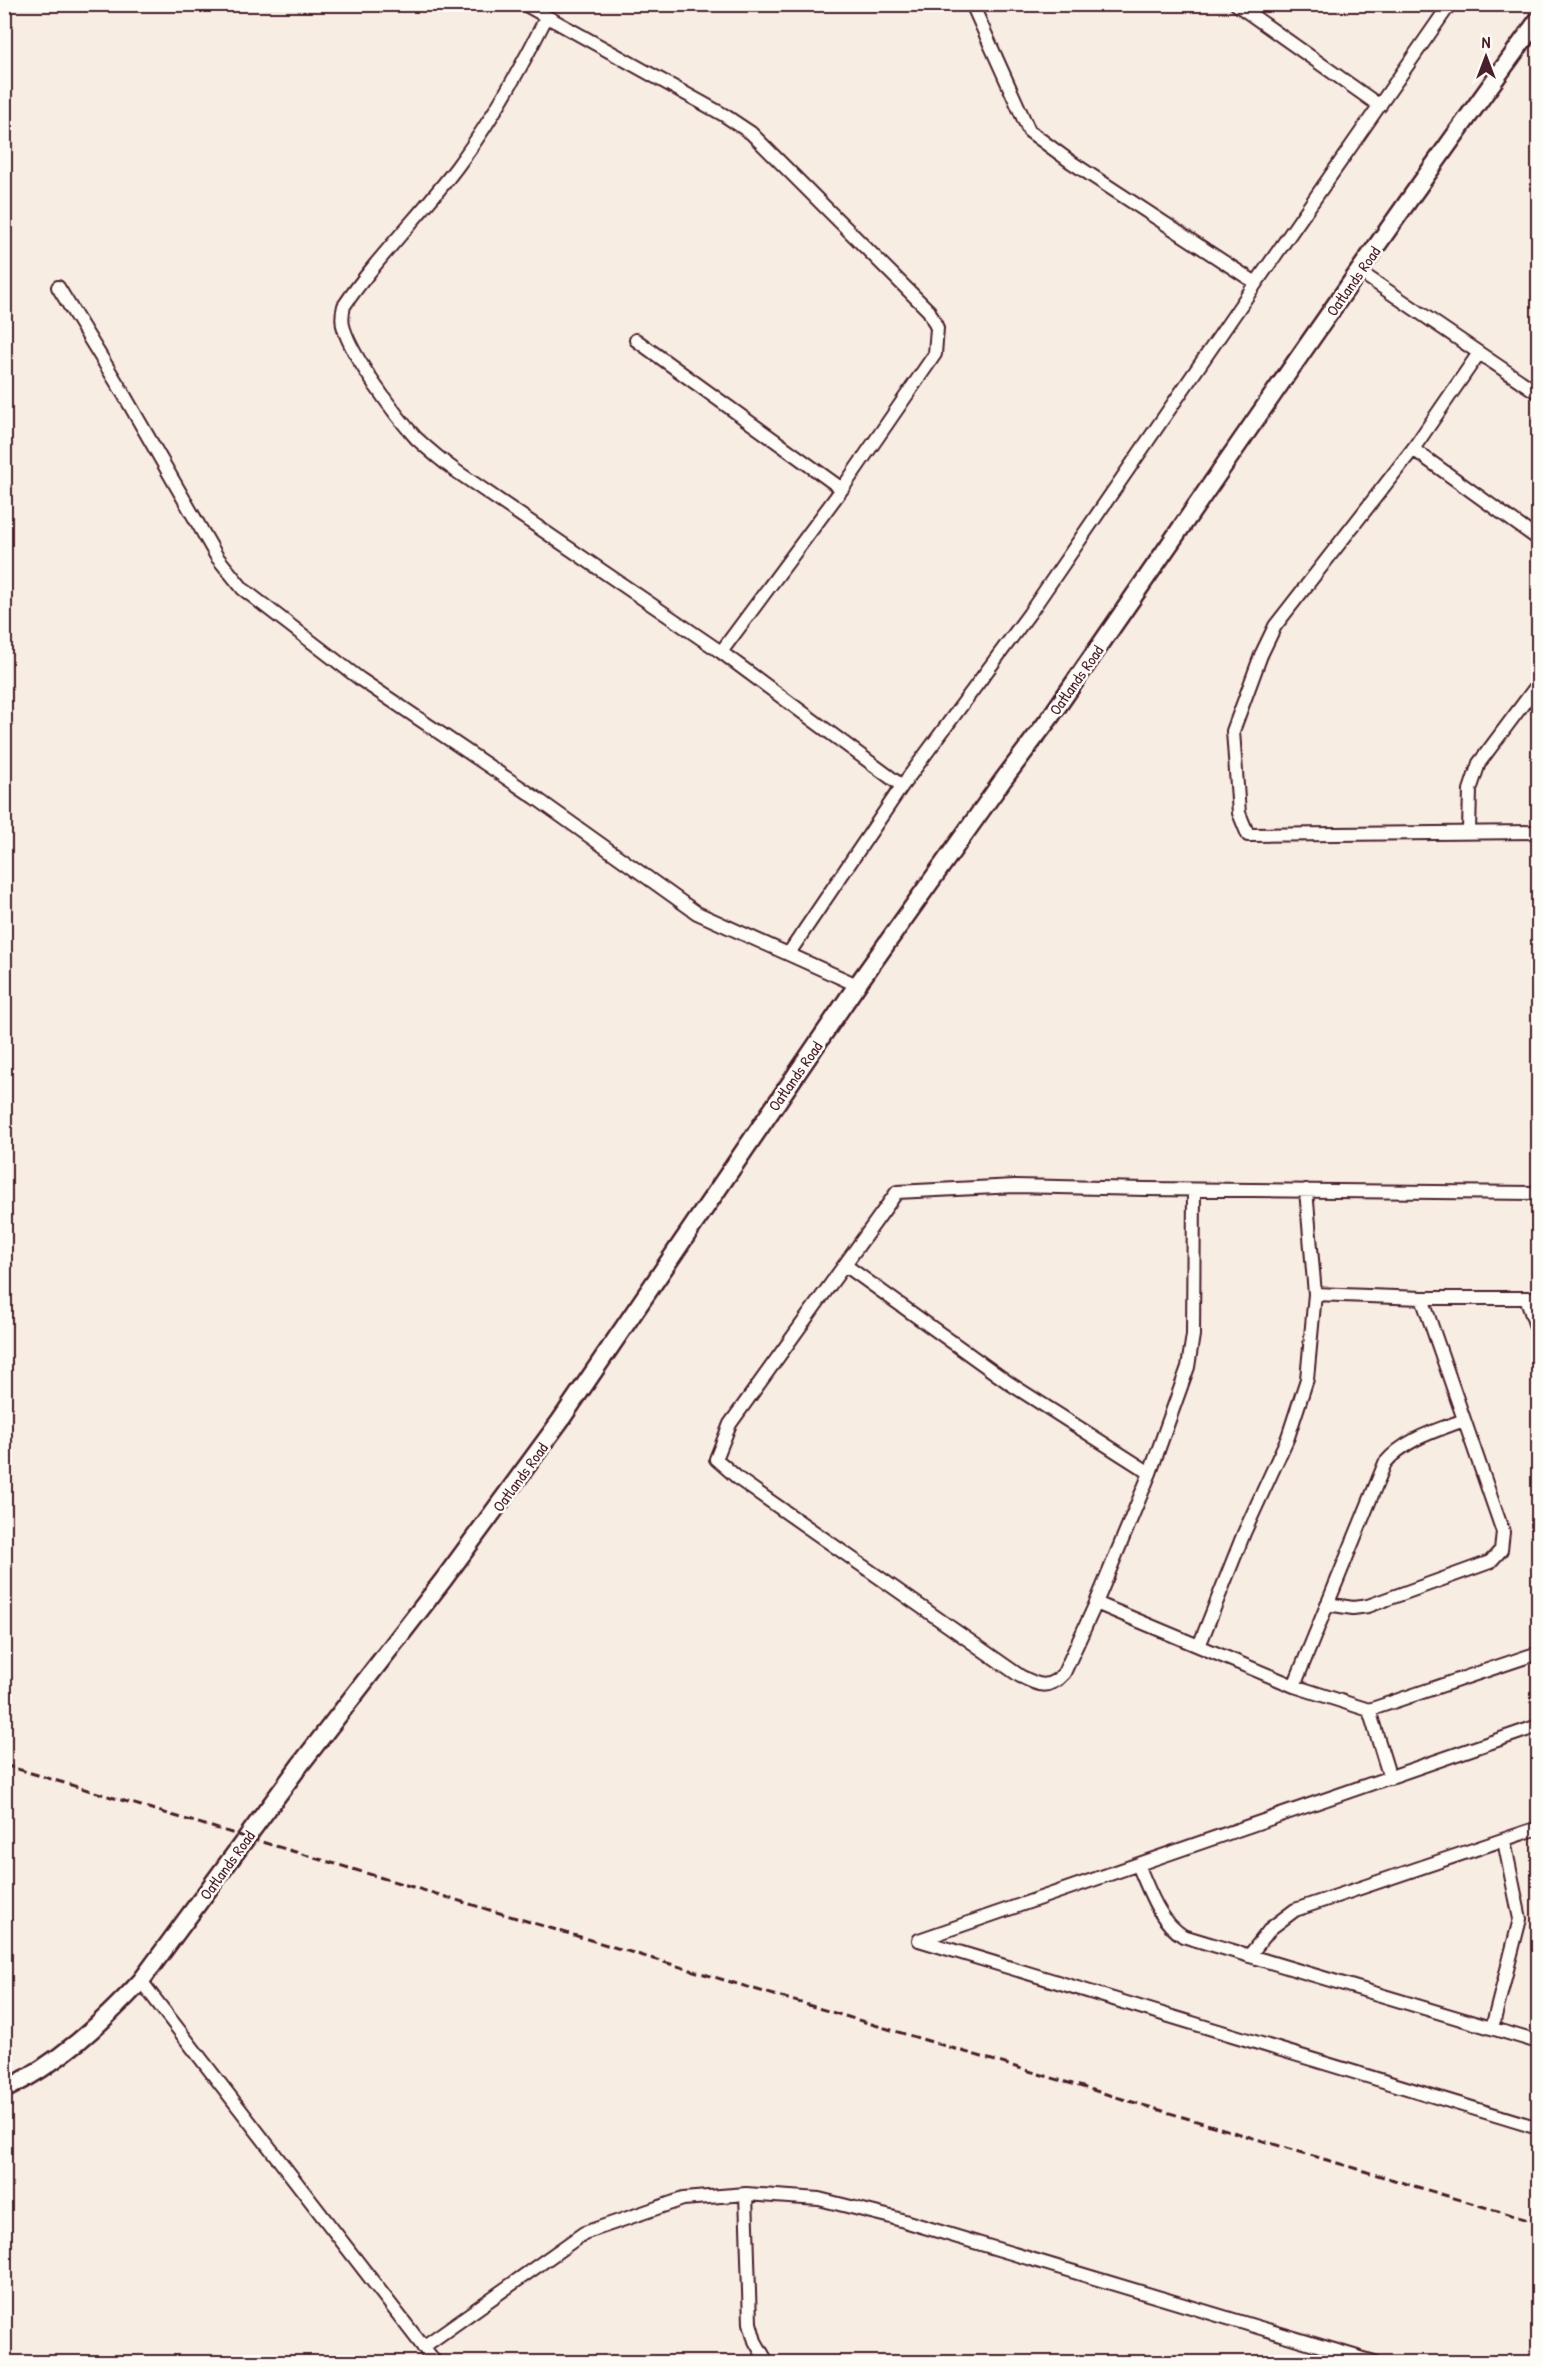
<svg xmlns="http://www.w3.org/2000/svg" width="1543" height="2367" font-family="'Patrick Hand',sans-serif">
  <style>
    .lines { fill: none; stroke-linecap: round; stroke-linejoin: round }
    .street-casing { stroke: #4a1f2b; stroke-width: 16 }
    .secondary-casing { stroke: #4a1f2b; stroke-width: 21 }
    .street { stroke: #fdfcf7; stroke-width: 12 }
    .secondary { stroke: #fdfcf7; stroke-width: 16 }
    .rail { stroke: #4a1f2b; stroke-width: 3; stroke-dasharray: 9 4.5; stroke-linecap: butt }
    .labels { text-anchor: middle; stroke-width: 5; stroke-linejoin: round; paint-order: stroke }
    .street-label { font-size: 16px; fill: #4a1f2b; stroke: #fdfcf7 }
  </style>
  <rect width="100%" height="100%" fill="#f7ede2"/>
  <filter id="ink" filterUnits="userSpaceOnUse"><feTurbulence type="fractalNoise" baseFrequency=".0167" numOctaves="2"/><feDisplacementMap in="SourceGraphic" scale="12" xChannelSelector="R" yChannelSelector="G"/><feConvolveMatrix kernelMatrix="1 2 1 2 8 2 1 2 1" color-interpolation-filters="sRGB"/></filter>
  <g filter="url(#ink)">
    <g class="lines">
      <defs>
        <path id="street" d="M524,4L724,115L751,133L929,311L937,328L935,354L842,489L721,652
          M972,4L1029,131L1071,162L1256,283
          M1236,4L1380,106
          M546,18C520,70 492,120 457,167C421,215 377,257 344,306C342,314 341,321 344,329C353,358 395,415 416,438C429,450 442,461 456,471L721,652L902,786
          M1360,272L1538,393
          M58,287L123,393L217,557L243,589L360,679L536,798L697,913L857,985
          M636,340L842,489
          M1479,353L1413,449L1538,539
          M1413,449L1275,626L1261,655L1233,731L1239,813L1248,835L1538,832
          M1469,831L1470,790L1479,763L1538,684
          M789,953L902,786L1029,614L1256,283L1450,4
          M1194,1190L1193,1335L1188,1367L1150,1473L1096,1603L1064,1673C1049,1690 1039,1686 1020,1676L740,1480L716,1459L730,1424L897,1192L1015,1186L1145,1189L1538,1193
          M1306,1190L1315,1294L1422,1298H1538
          M845,1265L1009,1383L1150,1473
          M1526,1298L1538,1332
          M1096,1603L1294,1686L1369,1710L1538,1653
          M1327,1604L1353,1608L1368,1606L1490,1562L1501,1550L1503,1532L1422,1298
          M1199,1646L1244,1533L1288,1437L1307,1379L1315,1294
          M1294,1686L1385,1463C1405,1439 1435,1431 1464,1420
          M1369,1710L1390,1778
          M1138,1865C1150,1891 1158,1920 1183,1936L1538,2042
          M919,1940L1538,1726
          M919,1940L1538,2128
          M1249,1956L1271,1928L1295,1910L1538,1828
          M141,1981L435,2362
          M1492,2028L1520,1919L1504,1841
          M746,2194L750,2323L755,2341L767,2362
          M423,2347L584,2233L683,2199L746,2194L819,2199L891,2217L1374,2362"/>
        <path id="secondary" d="M4,2090C58,2064 101,2024 141,1981L300,1765L444,1579L560,1421L857,985L1003,780L1049,719C1211,485 1371,249 1538,20"/>
      </defs>
      <use href="#street" class="street-casing"/>
      <use href="#secondary" class="secondary-casing"/>
      <use href="#street" class="street"/>
      <use href="#secondary" class="secondary"/>
      <path class="rail" d="M4,1765L1538,2223"/>
    </g>
  </g>
  <g class="labels">
    <g class="street-label">
      <text transform="translate(1353 281) rotate(-55)" y="6">Oatlands Road</text>
      <text transform="translate(1076 680) rotate(-55)" y="6">Oatlands Road</text>
      <text transform="translate(795 1076) rotate(-55)" y="6">Oatlands Road</text>
      <text transform="translate(520 1477) rotate(-54)" y="6">Oatlands Road</text>
      <text transform="translate(227 1865) rotate(-54)" y="6">Oatlands Road</text>
    </g>
  </g>
  <rect width="1543" height="2367" fill="none" stroke="#fdfcf7" stroke-width="24"/>
  <rect x="12" y="12" width="1519" height="2343" fill="none" stroke="#4a1f2b" stroke-width="2" filter="url(#ink)"/>
  <g transform="translate(1486 57)" stroke="#fdfcf7" stroke-width="4.5" paint-order="stroke">
  <path d="M0-4.5L10 22L0 15L-10 22Z" fill="#4a1f2b"/>
  <text y="-9" font-size="16" font-weight="bold" text-anchor="middle" fill="#4a1f2b">N</text>
  </g>
</svg>
